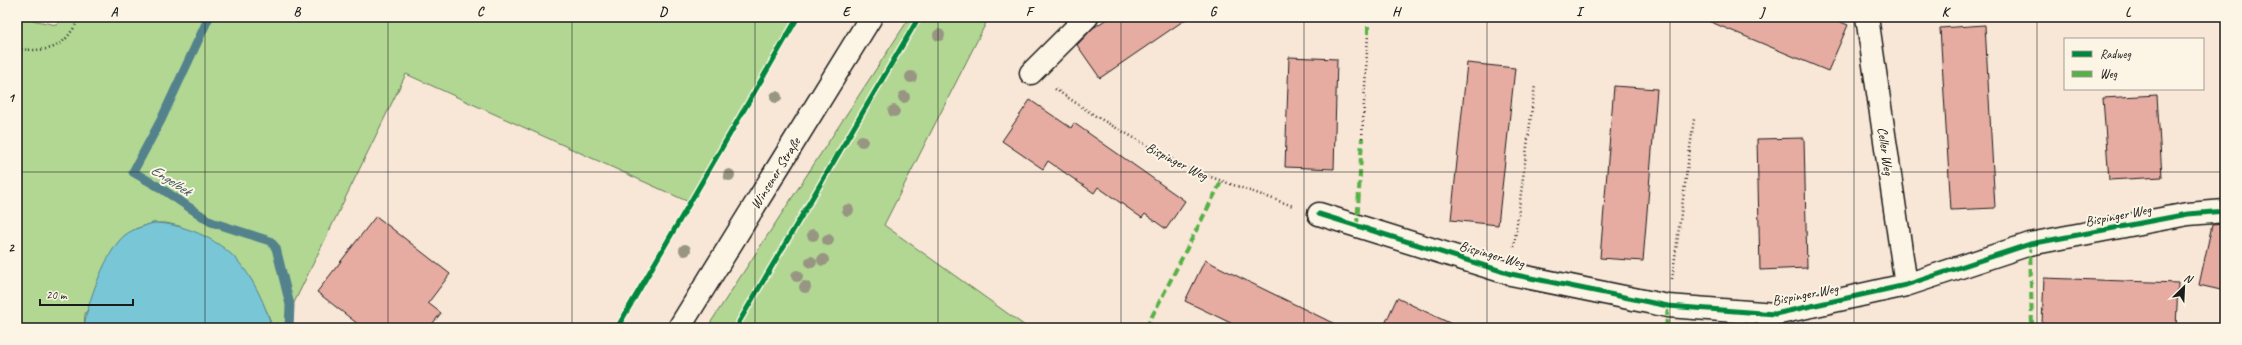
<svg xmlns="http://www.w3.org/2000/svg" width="2242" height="345" font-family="Caveat,sans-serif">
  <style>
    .green { fill: #b1d792; stroke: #667a57 }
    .water { fill: #78c6d6; stroke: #53828c }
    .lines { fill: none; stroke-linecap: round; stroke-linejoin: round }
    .stream { stroke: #53828c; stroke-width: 9 }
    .building { fill: #e6aca1; stroke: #1c1c1c }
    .street-casing { stroke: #1c1c1c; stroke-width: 25 }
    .secondary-casing { stroke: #1c1c1c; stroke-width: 25 }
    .path { stroke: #1c1c1c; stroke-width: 2.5; stroke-dasharray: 1 3; stroke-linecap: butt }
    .street { stroke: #fcf5e5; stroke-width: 22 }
    .secondary { stroke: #fcf5e5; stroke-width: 22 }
    .quiet { stroke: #55b145; stroke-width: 4; stroke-dasharray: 8 4; stroke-linecap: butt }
    .cycleway-casing { stroke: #fcf5e5; stroke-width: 8 }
    .cycleway { stroke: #00873e; stroke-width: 5 }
    .tree { fill: #989683 }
    .grid { fill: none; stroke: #1c1c1c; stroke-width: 1; stroke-opacity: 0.55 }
    .labels { text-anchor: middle; stroke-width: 4; stroke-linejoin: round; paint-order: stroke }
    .street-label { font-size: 14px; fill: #1c1c1c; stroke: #fcf5e5 }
    .water-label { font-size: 15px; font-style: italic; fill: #3c585d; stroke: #fcf5e5 }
    .neatline { fill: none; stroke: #1c1c1c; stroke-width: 1.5 }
    .grid-label { font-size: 13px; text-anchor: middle; font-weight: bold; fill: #1c1c1c }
  </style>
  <rect width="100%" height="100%" fill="#f8e6d7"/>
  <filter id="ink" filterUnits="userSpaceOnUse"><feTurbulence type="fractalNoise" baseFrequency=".025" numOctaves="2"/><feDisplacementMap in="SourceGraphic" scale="8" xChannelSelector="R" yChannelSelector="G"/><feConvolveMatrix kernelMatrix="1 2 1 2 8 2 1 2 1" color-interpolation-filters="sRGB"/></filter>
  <g filter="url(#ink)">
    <path class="green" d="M17,17L57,25L61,17H209L140,157L161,120L210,17H800L691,203L406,74L290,311L289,328H272L268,314L261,301L215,243L179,226L166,223H153L135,229L85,314L84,328H17Z
      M910,17H989L884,225L1028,328H707Z"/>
    <path class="water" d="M153,223C182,223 217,238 237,260C253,277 266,306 272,328H84C86,305 107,249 125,235C133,229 144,226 153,223Z"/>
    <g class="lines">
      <path class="stream" d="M209,17L161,120L133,172L159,187L211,222L270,241L276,248L290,305L289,328"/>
    </g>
    <path class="building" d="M1110,17H1189L1100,78L1077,45L1093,28Z
      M1699,17H1828L1848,25L1828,71Z
      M1985,25L1995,208L1951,210L1940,28Z
      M1289,57L1337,59L1334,169L1285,167Z
      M1467,63L1515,68L1498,225L1451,220Z
      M1614,86L1657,89L1643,261L1600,258Z
      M2157,95L2162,177L2109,180L2103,98Z
      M1030,100L1071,128L1074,123L1185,201L1166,229L1145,214L1142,218L1098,187L1094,193L1048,161L1043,169L1002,141Z
      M1804,138L1807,268L1760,270L1757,139Z
      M376,216L450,274L428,303L441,313L429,328H363L317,292Z
      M2225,224V291L2199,285L2212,225Z
      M1205,260L1251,283L1343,328H1241L1208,312L1185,301Z
      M2044,278L2178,283L2176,328L2042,324Z
      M1397,298L1460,328H1383Z"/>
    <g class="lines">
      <defs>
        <path id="street" d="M1867,17L1906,285
          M1031,73L1087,17
          M1319,214L1511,274L1668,306L1775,314L1906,285L2030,244L2188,214L2225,211"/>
        <path id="secondary" d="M679,328L871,17"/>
      </defs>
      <use href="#street" class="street-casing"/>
      <use href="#secondary" class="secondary-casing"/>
      <path class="path" d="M17,49C53,52 63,49 80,17
        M1055,89L1097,117L1191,170L1293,206
        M1362,138L1368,34
        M1514,247L1535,85
        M1672,279L1694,119
        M617,328L798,17"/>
      <use href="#street" class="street"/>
      <use href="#secondary" class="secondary"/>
      <path class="quiet" d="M1368,34V17
        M1357,226L1362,138
        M2030,244L2032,328
        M1146,328L1221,182
        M1666,328L1668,306"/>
      <defs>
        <path id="cycleway" d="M1319,214L1511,274L1668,306L1775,314L1906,285L2030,244L2188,214L2225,211
          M617,328L798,17
          M739,328V322L919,17"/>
      </defs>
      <use href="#cycleway" class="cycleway-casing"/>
      <use href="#cycleway" class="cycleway"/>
    </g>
    <g class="tree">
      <circle cx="939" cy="35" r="6"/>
      <circle cx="911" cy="77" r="6"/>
      <circle cx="776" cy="97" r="6"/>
      <circle cx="904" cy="97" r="6"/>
      <circle cx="894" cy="111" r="6"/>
      <circle cx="862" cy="141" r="6"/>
      <circle cx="729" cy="175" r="6"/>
      <circle cx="848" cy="210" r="6"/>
      <circle cx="813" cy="235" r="6"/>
      <circle cx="828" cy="240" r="6"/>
      <circle cx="685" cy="250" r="6"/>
      <circle cx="823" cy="260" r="6"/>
      <circle cx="811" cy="262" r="6"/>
      <circle cx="797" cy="276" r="6"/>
      <circle cx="805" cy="287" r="6"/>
    </g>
  </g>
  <path class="grid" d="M205,17V328M388,17V328M572,17V328M755,17V328M938,17V328M1121,17V328M1304,17V328M1487,17V328M1670,17V328M1854,17V328M2037,17V328M17,172H2225"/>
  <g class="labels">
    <g class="street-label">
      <text transform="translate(1886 151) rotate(82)" y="5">Celler Weg</text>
      <text transform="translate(1177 161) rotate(27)" y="5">Bispinger Weg</text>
      <text transform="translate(775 173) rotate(-58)" y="5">Winsener Straße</text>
      <text transform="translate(2118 215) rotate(-11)" y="5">Bispinger Weg</text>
      <text transform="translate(1492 254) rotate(16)" y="5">Bispinger Weg</text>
      <text transform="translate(1805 294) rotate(-11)" y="5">Bispinger Weg</text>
    </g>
    <g class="water-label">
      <text transform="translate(171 180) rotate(33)" y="5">Engelbek</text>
    </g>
  </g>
  <rect width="2242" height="345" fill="none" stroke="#fcf5e5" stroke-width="44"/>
  <rect x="2064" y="38" width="140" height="52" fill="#fcf5e5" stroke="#a29e95"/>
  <rect x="2072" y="51" width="20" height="6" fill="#00873e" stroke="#a29e95"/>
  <text x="2100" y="58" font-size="12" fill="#1c1c1c">Radweg</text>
  <rect x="2072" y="71" width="20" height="6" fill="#55b145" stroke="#a29e95"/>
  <text x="2100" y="78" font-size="12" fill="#1c1c1c">Weg</text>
  <g transform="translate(2184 287) rotate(24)" stroke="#fcf5e5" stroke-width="3" paint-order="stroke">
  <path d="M0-3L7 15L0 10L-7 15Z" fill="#1c1c1c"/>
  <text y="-6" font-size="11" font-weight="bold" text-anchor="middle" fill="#1c1c1c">N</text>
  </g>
  <path d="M40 299v6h93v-6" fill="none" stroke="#1c1c1c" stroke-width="2"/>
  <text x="46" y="299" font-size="12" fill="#1c1c1c" stroke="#fcf5e5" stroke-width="3" paint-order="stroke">20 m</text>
  <rect x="22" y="22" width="2198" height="301" class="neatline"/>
  <g class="grid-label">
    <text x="114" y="16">A</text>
    <text x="297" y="16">B</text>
    <text x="480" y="16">C</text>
    <text x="663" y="16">D</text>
    <text x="846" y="16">E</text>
    <text x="1029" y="16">F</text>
    <text x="1213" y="16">G</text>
    <text x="1396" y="16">H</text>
    <text x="1579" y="16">I</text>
    <text x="1762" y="16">J</text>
    <text x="1945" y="16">K</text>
    <text x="2128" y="16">L</text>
    <text x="11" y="102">1</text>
    <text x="11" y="252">2</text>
  </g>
</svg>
